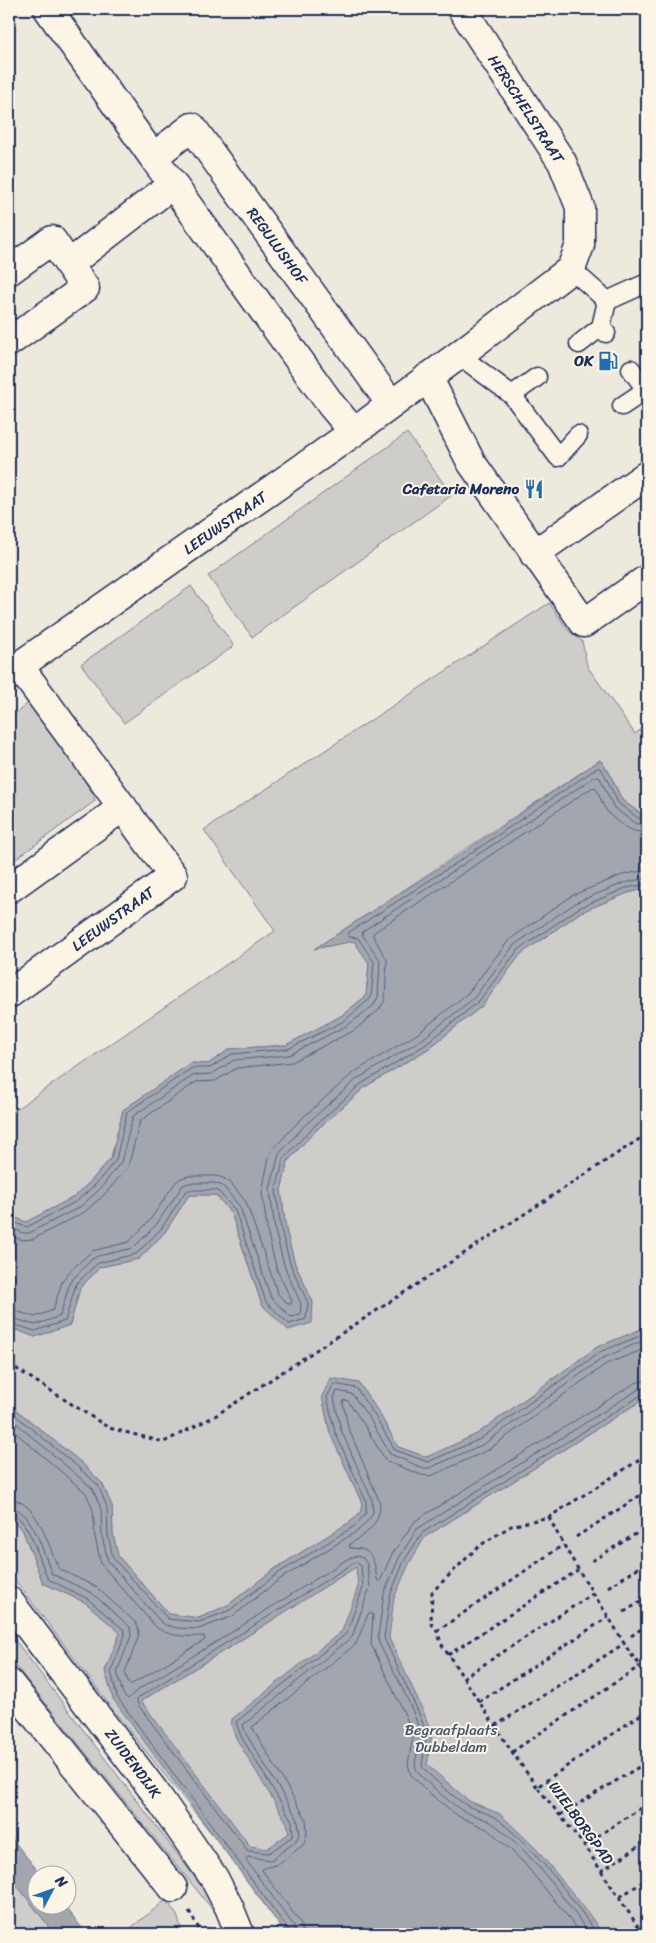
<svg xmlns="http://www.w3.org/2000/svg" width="656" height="1943" font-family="Sriracha,sans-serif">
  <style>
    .green { fill: #cfcdca; stroke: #757e94 }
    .water { fill: #a2a7af; stroke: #6c778f; fill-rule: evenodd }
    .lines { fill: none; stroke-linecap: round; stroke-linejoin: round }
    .shore { stroke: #515f7e; stroke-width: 1 }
    .lane-casing { stroke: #1b2f5e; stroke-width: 21 }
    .street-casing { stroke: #1b2f5e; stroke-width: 31 }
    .secondary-casing { stroke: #1b2f5e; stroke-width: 31 }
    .path { stroke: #1b2f5e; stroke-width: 3; stroke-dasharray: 4 4; stroke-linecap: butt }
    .lane { stroke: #fcf5e5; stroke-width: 18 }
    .street { stroke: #fcf5e5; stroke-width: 28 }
    .secondary { stroke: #fcf5e5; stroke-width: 28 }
    .labels { text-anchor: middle; stroke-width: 4; stroke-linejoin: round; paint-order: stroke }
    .street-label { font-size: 15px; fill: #1b2f5e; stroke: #fcf5e5 }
    .poi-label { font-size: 15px; font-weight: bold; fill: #1b2f5e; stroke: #fcf5e5; text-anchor: end }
    .park-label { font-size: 15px; fill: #485679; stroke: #fcf5e5 }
  </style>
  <rect width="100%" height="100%" fill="#eee9dd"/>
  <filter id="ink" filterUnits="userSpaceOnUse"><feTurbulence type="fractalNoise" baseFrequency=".02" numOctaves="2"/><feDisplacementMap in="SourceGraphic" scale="10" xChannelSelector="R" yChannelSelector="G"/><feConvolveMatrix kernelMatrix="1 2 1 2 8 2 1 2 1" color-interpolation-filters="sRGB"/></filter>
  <g filter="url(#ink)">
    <path class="green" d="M407,433L452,495L252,637L208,576Z
      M191,586L234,646L124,723L81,664Z
      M549,603L569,631L582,641L587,666L635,734L647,725V811L641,814L622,800L609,772L600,760L316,948L354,941L369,963L366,996L341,1016L286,1045L230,1049L208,1064L191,1063L123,1110L111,1158L91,1181L74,1197L26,1222L9,1215V1114L275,931L204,830Z
      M28,703L70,758L94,795L95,801L9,864V719Z
      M647,888V1327L597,1347L477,1434L427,1457L398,1447L379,1413L359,1383L322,1396L330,1433L362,1503L361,1511L353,1520L273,1570L228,1605L199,1618L169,1614L118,1556L113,1534L112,1506L102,1483L83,1464L9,1404V1327L35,1337L70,1325L80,1288L100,1267L139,1259L165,1232L189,1195H216L231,1213L262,1305L313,1302L295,1264L286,1230L281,1190L288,1161L312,1134L365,1087L428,1049L482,1006L520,954L581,912L628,893Z
      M647,1397V1934H286L220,1844L120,1719L9,1572V1516L23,1531L43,1583L86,1603L121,1633L105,1671L109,1683L141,1701L230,1647L356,1566L425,1537Z
      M9,1632L219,1909L221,1920L9,1658Z
      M9,1875L48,1924L51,1934H9Z
      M166,1900L177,1915L183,1934H123Z"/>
    <path class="water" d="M600,760L609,772L622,800L641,814L647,811V888L628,893L581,912L521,954L482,1006L428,1049L365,1087L312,1134L288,1161L281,1190L286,1230L295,1264L313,1302L312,1323L288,1330L262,1305L231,1213L216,1195H189L165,1232L139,1259L100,1267L80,1288L70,1325L35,1337L9,1327V1215L26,1222L74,1197L91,1181L111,1158L123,1110L191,1063L208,1064L230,1049L286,1045L341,1016L366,996L369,963L354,941L314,949L461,854Z
      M647,1327V1397L425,1537L409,1564L394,1598L389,1638L422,1708L432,1734L427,1765L469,1801L500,1814L524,1837L537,1850L583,1906L603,1934H286L113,1699L105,1671L120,1633L86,1603L43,1583L23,1531L9,1516V1404L83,1464L102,1483L112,1506L113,1534L118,1556L169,1614L199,1618L228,1605L273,1570L353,1520L361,1511L362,1503L330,1433L322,1396L331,1378L359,1383L379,1413L398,1447L427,1457L477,1434L597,1347ZM356,1567L358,1587L342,1631L232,1719L231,1725L236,1738L287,1823L289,1833L267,1849L250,1846L141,1701L230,1647Z
      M9,1835L41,1875L38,1876V1906H65L85,1932L90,1934H51L47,1924L9,1875Z"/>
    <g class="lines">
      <path class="shore" d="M9,1221L27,1227L77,1201L95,1185L116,1160L127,1112L192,1068H210L232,1054L288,1049L344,1021L371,998L374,962L358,938L349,937L348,933L464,858L597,768H600L605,775L618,803L638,818L647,817
        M9,1227L23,1233H29L80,1207L100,1189L121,1162L133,1116L194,1075L212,1074L234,1060L289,1055L348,1025L374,1005L378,997L380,960L362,934L363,931L596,776L600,778L614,808L636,824H647
        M9,1236L23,1240L33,1239L83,1213L105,1194L128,1167L140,1121L196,1082L215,1081L237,1068L292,1062L353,1031L379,1010L385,1000L387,960L373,936V933L593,787L596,788C599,795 602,803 606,810C614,821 634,835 647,832
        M9,1309L35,1317L53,1310L62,1282L67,1274L92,1251L129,1242L150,1220L175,1183L181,1178L189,1176H216L223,1178L230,1182L246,1202L278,1294L288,1304H291L292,1301L277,1270L268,1235L262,1192L269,1157L273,1149L299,1121L353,1073L417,1034L468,993L509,940L573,895L622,875L647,870
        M9,1317L35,1325L60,1316L70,1282L92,1259L98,1256L133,1248L156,1225L183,1185L189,1183H215L223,1186L240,1207L271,1298L291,1317L300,1315L301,1304L285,1268L275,1231L270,1189L279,1154L304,1126L357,1079L421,1040L474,998L514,945L577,902L624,883L647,878
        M9,1323L35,1331L65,1321L76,1284L98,1263L136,1254L161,1229L185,1192L189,1190H217L235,1210L266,1302L289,1324L306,1319L308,1303L291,1266L281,1230L276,1190L284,1158L309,1131L361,1084L425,1045L478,1002L518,950L579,908L626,888L647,884
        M647,1348L606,1364L488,1450L431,1476L421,1475L386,1461L363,1423L348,1401L344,1400L343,1403L348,1427L380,1503C380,1525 367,1533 350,1544L349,1547C353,1549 357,1548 361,1549C375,1553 375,1568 377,1580L380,1581L392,1554L415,1521L635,1383L647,1380
        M9,1410L79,1468L98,1485L107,1507L108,1535L113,1558L168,1619L199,1622L230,1610L277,1574L356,1525L366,1513V1501L335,1432L327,1397L334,1384L356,1388L375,1416L395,1450L428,1462L480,1439L600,1352L647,1333
        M9,1417L93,1489L101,1509L102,1536L108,1561L160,1621L165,1625L177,1628L199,1629L233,1616L280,1579L359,1530L370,1518L373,1512L372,1500L341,1430L334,1398L337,1391L352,1394L370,1419L390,1454L423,1468H429L484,1444L603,1358L647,1339
        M9,1427L86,1493L93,1510L95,1537L101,1564L155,1626C167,1637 188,1637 204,1636L205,1640L132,1684H129L125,1672L138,1638L139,1630L136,1623L96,1587L59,1569C48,1547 39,1500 9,1499
        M9,1507C33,1508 44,1556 52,1574L92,1593L130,1627L131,1636L117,1672L123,1694L128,1699L136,1691L224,1637L349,1558L357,1556L363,1558L367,1564L370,1587L352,1637L243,1725L246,1734L297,1818L300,1833L295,1842L271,1860L248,1857L246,1860L294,1926L296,1934
        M9,1513C29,1515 40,1563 48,1579L88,1599L124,1630L125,1635L111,1671L117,1697L288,1929L289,1934
        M356,1562L361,1566L363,1588L346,1634L236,1722L241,1736L292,1821L293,1836L269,1853L248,1851L138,1705L137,1699Z
        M303,1934L300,1922L262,1870L264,1868L278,1864L303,1845L307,1834L306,1819L252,1727L356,1644L368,1614L371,1613L373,1615L371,1644L405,1715L413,1736L408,1764L411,1775L428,1792L458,1816L489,1830L511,1850L524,1863L568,1917L580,1934
        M589,1934C565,1898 530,1851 495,1825C486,1818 473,1816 463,1811C453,1805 423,1780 417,1771C411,1760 423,1745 420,1733C413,1704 392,1670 379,1643L378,1636L384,1594L399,1558L417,1529L639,1389L647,1387
        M597,1934C569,1893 537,1852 499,1820C490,1813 477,1811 468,1806C453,1797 435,1781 423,1768L422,1764L427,1734L417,1709L384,1638L390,1596L404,1561L422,1533L643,1394L647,1393"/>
      <defs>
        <path id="lane" d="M571,269L607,301
          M607,301L647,283
          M606,333L601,327L607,301
          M579,344L601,327
          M459,355L512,395L558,457L578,435
          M512,395L537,377
          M622,406L646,390L631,369"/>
        <path id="street" d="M48,9L153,157
          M69,264L173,184
          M9,271L52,240L85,288L9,342
          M428,377L471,462L584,623L647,579
          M354,432L332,406L153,157L192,127L391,404
          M534,554L647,475
          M9,889L123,807
          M9,994L173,876L19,666
          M9,1683L173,1888"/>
        <path id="secondary" d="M9,676L19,666L354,432L459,355L571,269L580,245V207L562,162L462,9
          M9,1601L154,1791L214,1878L229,1907L240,1934"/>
      </defs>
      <use href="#lane" class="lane-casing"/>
      <use href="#street" class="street-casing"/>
      <use href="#secondary" class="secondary-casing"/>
      <path class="path" d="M9,1364L109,1428L164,1442L215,1416L647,1134
        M549,1517C567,1554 589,1586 611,1621C621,1637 631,1660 647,1670
        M576,1537L647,1491
        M592,1561L647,1527
        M608,1587L647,1562
        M624,1612L647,1598
        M437,1631L563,1545
        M631,1636L647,1625
        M448,1655L578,1570
        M647,1661V1660
        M463,1678L594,1593
        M479,1702L608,1617
        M495,1726L625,1643
        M512,1752L640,1666
        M537,1787L512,1752L442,1645L437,1631L431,1623L432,1592L479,1546L511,1526L549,1517L644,1457L647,1453
        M560,1815L647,1762
        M584,1845L647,1804
        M601,1871L647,1841
        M620,1897L647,1879
        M189,1911L202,1934
        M643,1934L584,1845L537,1787L647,1710"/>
      <use href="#lane" class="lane"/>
      <use href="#street" class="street"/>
      <use href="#secondary" class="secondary"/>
    </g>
  </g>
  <defs>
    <symbol id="fuel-bare" viewBox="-9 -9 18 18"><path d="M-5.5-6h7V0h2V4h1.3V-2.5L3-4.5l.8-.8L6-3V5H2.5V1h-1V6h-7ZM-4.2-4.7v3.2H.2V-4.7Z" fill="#1f6fb2" stroke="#fcf5e5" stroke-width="2.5" paint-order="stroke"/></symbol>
    <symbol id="restaurant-bare" viewBox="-9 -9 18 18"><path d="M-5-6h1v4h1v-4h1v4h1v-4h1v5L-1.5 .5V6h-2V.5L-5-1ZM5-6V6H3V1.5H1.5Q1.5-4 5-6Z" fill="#1f6fb2" stroke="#fcf5e5" stroke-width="2.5" paint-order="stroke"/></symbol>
  </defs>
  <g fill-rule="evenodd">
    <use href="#fuel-bare" x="594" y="347" width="28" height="28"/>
    <use href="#restaurant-bare" x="520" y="475" width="28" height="28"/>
  </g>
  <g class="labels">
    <g class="street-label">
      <text transform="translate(526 109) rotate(57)" y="5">HERSCHELSTRAAT</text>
      <text transform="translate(277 246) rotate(54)" y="5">REGULUSHOF</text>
      <text transform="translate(225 523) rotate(-35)" y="5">LEEUWSTRAAT</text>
      <text transform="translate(113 919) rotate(-36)" y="5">LEEUWSTRAAT</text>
      <text transform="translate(133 1763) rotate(53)" y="5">ZUIDENDIJK</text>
      <text transform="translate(581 1823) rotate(54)" y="5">WIELBORGPAD</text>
    </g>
    <g class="poi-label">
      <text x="593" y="366">OK</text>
      <text x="519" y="494">Cafetaria Moreno</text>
    </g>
    <g class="park-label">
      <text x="451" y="1735">Begraafplaats<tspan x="451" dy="17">Dubbeldam</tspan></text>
    </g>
  </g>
  <rect width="656" height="1943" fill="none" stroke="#fcf5e5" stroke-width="30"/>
  <rect x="15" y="15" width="626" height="1913" fill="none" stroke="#1b2f5e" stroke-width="2" filter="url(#ink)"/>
  <g transform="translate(52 1890) rotate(49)"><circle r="24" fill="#fcf5e5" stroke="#a2a6af"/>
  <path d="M0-4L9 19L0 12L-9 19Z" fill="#1f6fb2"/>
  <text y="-8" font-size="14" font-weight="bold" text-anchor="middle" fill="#1b2f5e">N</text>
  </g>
</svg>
